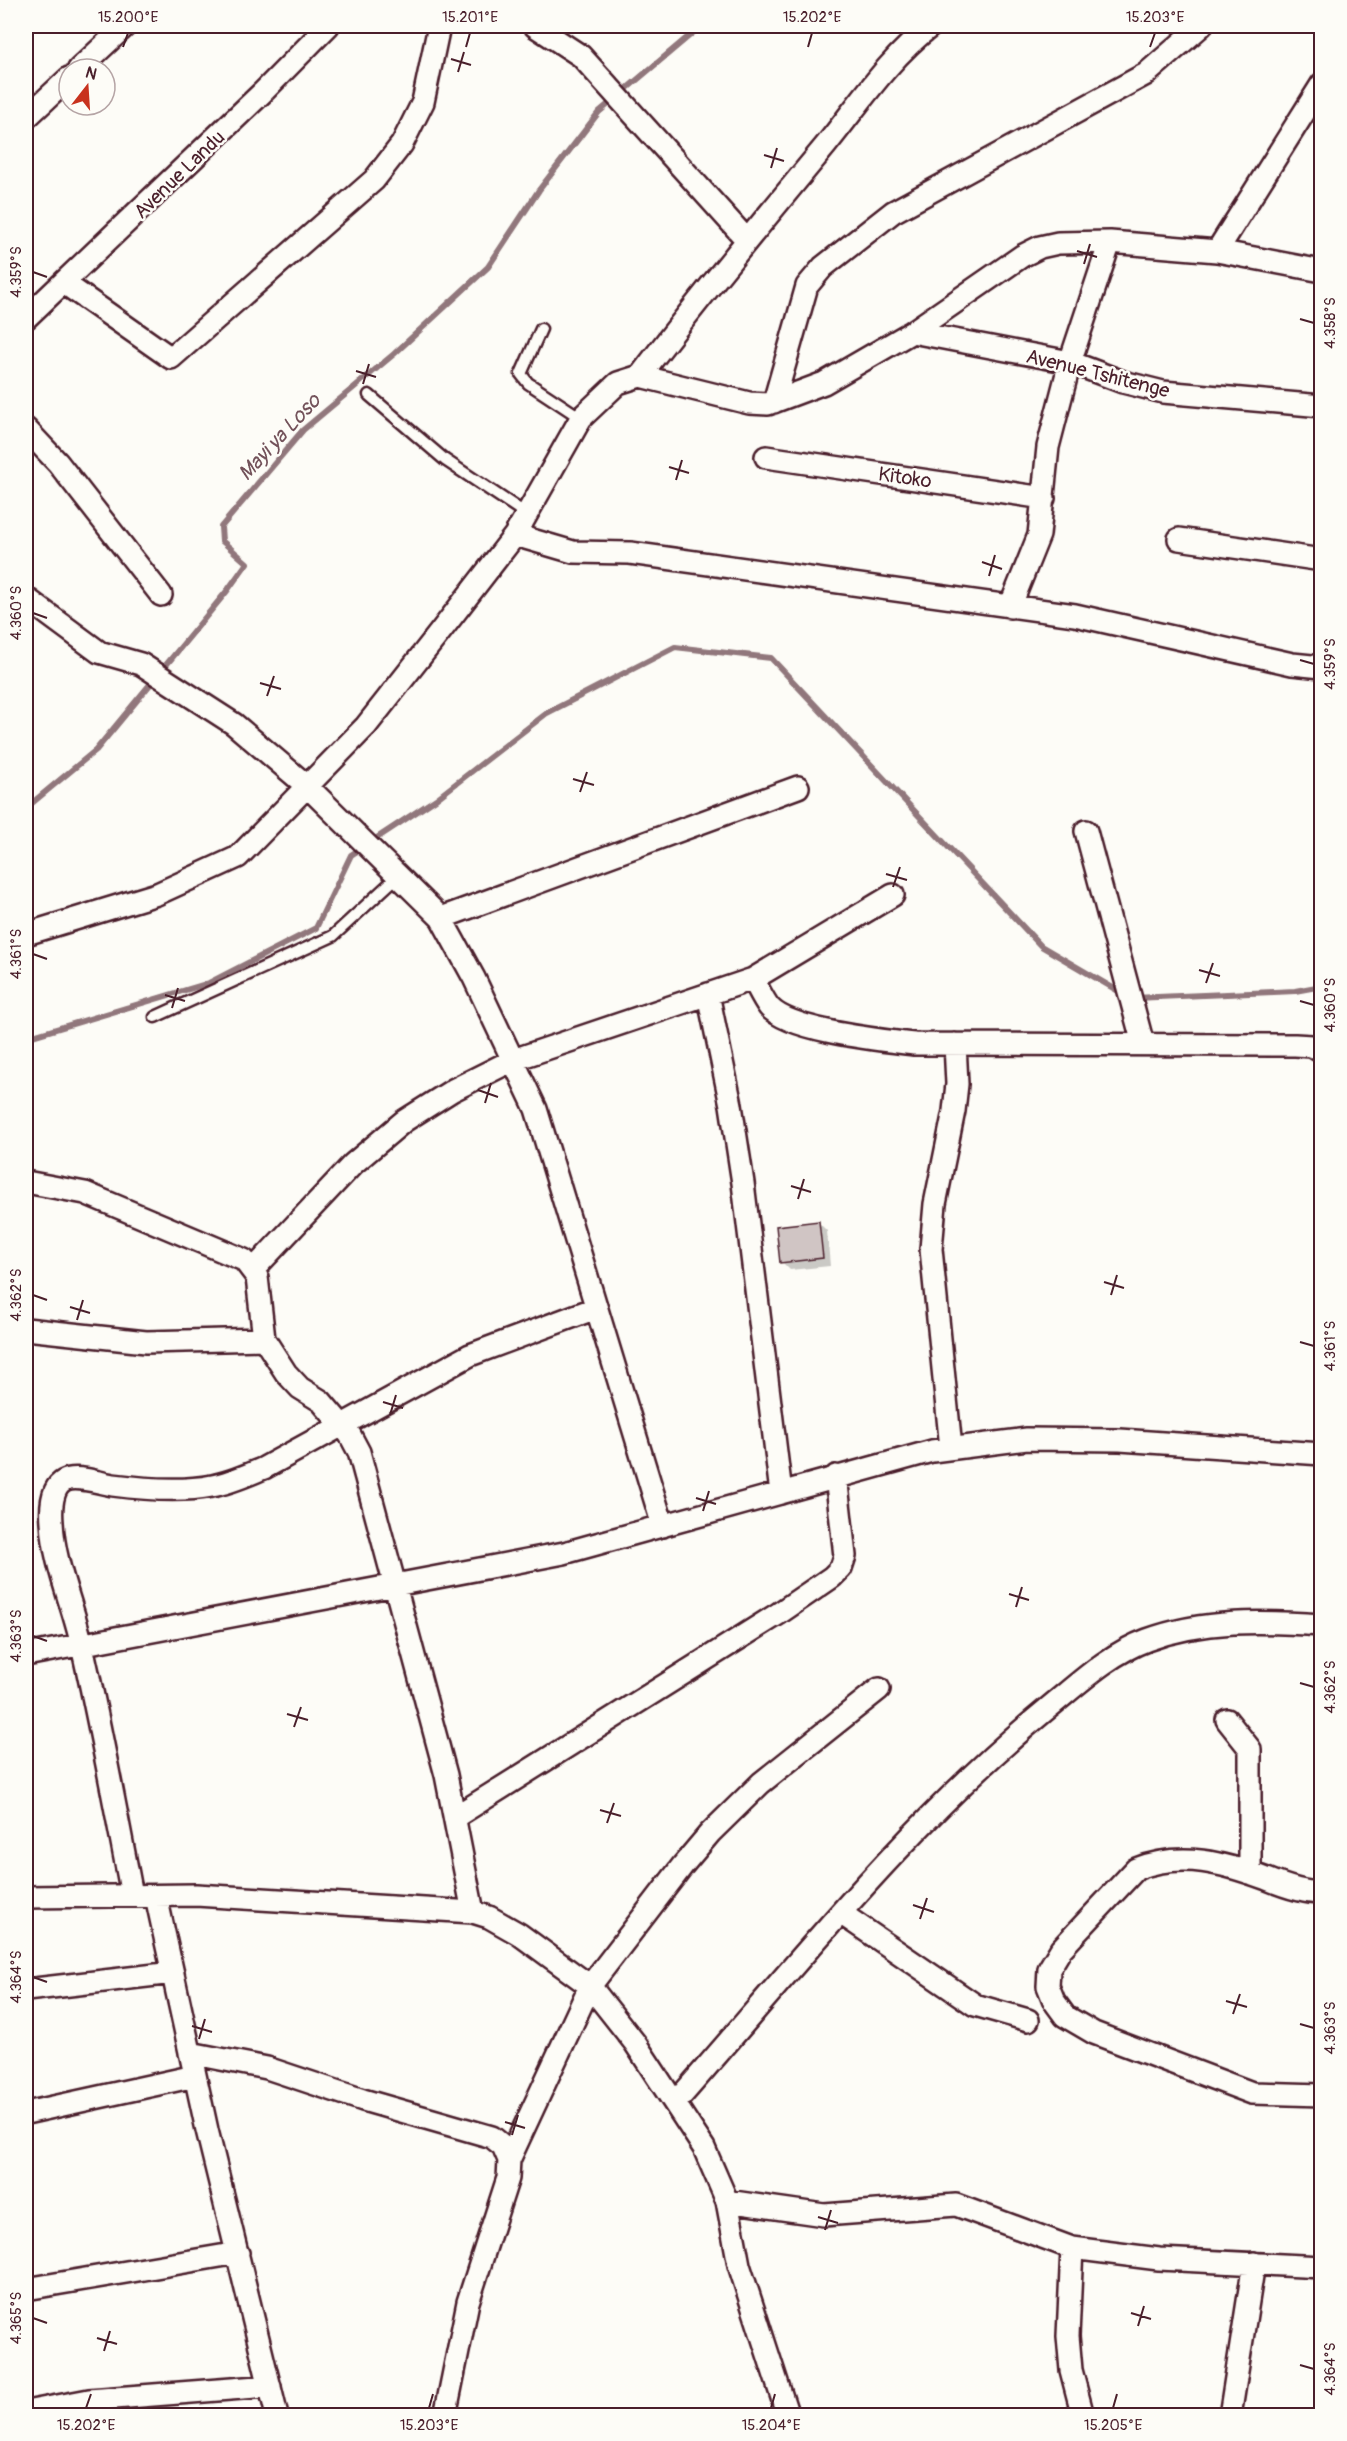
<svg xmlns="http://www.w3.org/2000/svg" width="1347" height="2441" font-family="Pangolin,sans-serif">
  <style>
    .shadow { fill: #0003 }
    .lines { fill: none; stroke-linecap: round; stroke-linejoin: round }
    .stream { stroke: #91777b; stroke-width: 6 }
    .building { fill: #d0c5c4; stroke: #4a1f2b; stroke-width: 1.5 }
    .service-casing { stroke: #4a1f2b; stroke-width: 15 }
    .minor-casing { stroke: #4a1f2b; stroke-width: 26 }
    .service { stroke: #fdfcf7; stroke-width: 10 }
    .minor { stroke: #fdfcf7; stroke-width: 21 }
    .ticks { fill: none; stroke: #4a1f2b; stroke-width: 2 }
    .labels { text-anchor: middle; stroke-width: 5; stroke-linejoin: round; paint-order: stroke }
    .street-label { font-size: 20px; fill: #4a1f2b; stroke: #fdfcf7 }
    .water-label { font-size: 21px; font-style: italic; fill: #73525a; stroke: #fdfcf7 }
    .neatline { fill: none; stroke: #4a1f2b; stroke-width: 2 }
    .ticks-label { font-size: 15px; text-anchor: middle; fill: #4a1f2b }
  </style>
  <rect width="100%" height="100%" fill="#fdfcf7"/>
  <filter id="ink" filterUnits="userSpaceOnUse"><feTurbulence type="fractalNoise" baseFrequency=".0167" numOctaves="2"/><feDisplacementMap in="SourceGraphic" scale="12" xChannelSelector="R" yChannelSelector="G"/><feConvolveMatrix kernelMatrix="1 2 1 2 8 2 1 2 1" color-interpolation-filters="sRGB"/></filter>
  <g filter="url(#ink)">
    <path class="shadow" d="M819,1223L827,1231L830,1266L790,1270L782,1262Z"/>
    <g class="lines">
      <path class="stream" d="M26,808L96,750L227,591L247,563L222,541L221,527L303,430L394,354L488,267L539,190L599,112L701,26
        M1134,998L1295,991L1322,986
        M26,1038L209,983L316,928L351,855L436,799L547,713L675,647L771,658L1041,946L1125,995"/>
    </g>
    <path class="building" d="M819,1221L823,1258L780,1263L776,1226Z"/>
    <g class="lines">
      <defs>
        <path id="service" d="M541,329L521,374L528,383L581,418
          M369,395L445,460L526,514
          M155,1017L333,936L399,875"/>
        <path id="minor" d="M535,26L581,56L746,239
          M79,69L125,26
          M26,118L69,78
          M1217,251L1322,84
          M64,283L171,358L374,180L402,144L423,102L439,26
          M26,318L262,93L328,26
          M912,332L1070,362L1123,382L1163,392L1322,406
          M640,376L749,403L768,404L824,383L912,332L1022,256L1040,247L1058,243L1110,242L1217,251L1322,271
          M774,402L807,286L823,267L893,212L1146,74L1201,26
          M26,429L58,463L161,595
          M766,457L1044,498
          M515,535L573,552L630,553L1075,615L1292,664L1322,667
          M1179,539L1322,560
          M26,598L99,652L141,664L234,724L307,786L441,918L474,978L536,1109L663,1526
          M1010,607L1039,535L1048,447L1070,362L1110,242
          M1086,831L1143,1044
          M441,918L798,787
          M26,934L157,894L238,857L366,726L440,632L515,535L581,418L618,383L640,376C700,297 763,221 826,145C860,103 888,59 931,26
          M753,979C758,988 763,999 769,1007C790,1031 881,1040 914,1044L1295,1045L1312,1046L1322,1052
          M708,994L731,1105L743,1183L781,1493
          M26,1182L85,1193L244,1260L257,1277L264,1339L286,1373L300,1388L321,1401L350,1435L359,1452L446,1775L473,1912
          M254,1269L353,1164L404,1121L453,1090L513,1060L753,979L893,895
          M26,1329L146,1342L264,1339
          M951,1448L931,1249L935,1204L954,1111L957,1084L955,1044
          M26,1655L564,1553L932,1451L1027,1439L1120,1440L1322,1454
          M1227,1720L1250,1749V1873
          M455,1817L778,1614L832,1577L841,1568L845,1556L836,1476
          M1322,1893C1303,1893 1284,1886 1267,1879C1224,1863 1182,1851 1136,1869L1061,1949L1049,1969L1048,1986L1054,2001L1065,2016L1094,2033L1252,2093L1322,2095
          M132,1895C116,1812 101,1728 82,1646C73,1604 54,1565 52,1522C51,1510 51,1488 64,1481C76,1474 99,1483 113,1485C144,1489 182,1492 212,1486C230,1483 247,1475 264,1468L470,1355L596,1308
          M156,1896L207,2130L277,2416
          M26,1897L196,1895L473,1912L489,1917L519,1934L590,1986L635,2043L704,2148L727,2201L739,2265L788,2416
          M842,1914L975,2005L1028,2020
          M26,1990L173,1973
          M190,2053L267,2068L363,2100L492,2137L503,2146L509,2160L508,2178L468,2302L445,2416
          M675,2103C794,1968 908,1823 1047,1709C1079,1683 1109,1654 1147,1640C1204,1619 1262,1621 1322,1625
          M26,2113L195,2076
          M509,2160L590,1986L683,1865L710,1833L761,1783L879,1689
          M727,2201L824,2215L956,2205L1072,2248L1159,2259L1322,2267
          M1072,2248L1068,2336L1071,2370L1083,2416
          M26,2289L238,2253
          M26,2412L89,2400L270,2386
          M1230,2416L1254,2263"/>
      </defs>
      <use href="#service" class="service-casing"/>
      <use href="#minor" class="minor-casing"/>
      <use href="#service" class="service"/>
      <use href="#minor" class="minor"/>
    </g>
  </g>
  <path class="ticks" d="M123,47L128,33M466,47L470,33M808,47L812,33M1150,47L1155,33M451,59L471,65M458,72L464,52M764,155L784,161M771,168L777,148M1077,251L1097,257M1084,264L1090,244M33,272L47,277M1300,319L1314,323M356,371L376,377M363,384L369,364M669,467L689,473M676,480L682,460M982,562L1002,569M989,576L995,555M33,613L47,618M1300,660L1314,664M260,683L281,689M267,696L274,676M573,779L594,785M580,792L587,772M886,874L907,880M893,887L900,867M33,954L47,959M1199,970L1220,976M1206,983L1213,963M165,995L185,1001M1300,1001L1314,1005M172,1008L178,988M478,1090L498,1097M485,1103L491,1083M791,1186L811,1192M798,1199L804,1179M1104,1282L1124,1288M33,1295L47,1300M1111,1295L1117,1275M70,1307L90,1313M77,1320L83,1300M1300,1342L1314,1346M383,1402L403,1408M390,1415L396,1395M696,1498L716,1504M703,1511L709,1491M1009,1594L1029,1600M1016,1607L1022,1587M33,1636L47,1641M1300,1683L1314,1687M287,1714L308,1720M294,1727L301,1707M600,1810L621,1816M607,1823L614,1803M913,1905L934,1912M920,1919L927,1898M33,1977L47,1982M1226,2001L1247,2007M1233,2014L1240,1994M1300,2024L1314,2028M192,2026L212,2032M199,2039L205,2019M505,2122L525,2128M512,2135L518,2115M818,2217L838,2223M825,2230L831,2210M1131,2313L1151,2319M33,2318L47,2323M1138,2326L1144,2306M97,2338L117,2344M104,2351L110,2331M1300,2365L1314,2369M86,2408L91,2394M429,2408L433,2394M771,2408L775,2394M1113,2408L1117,2394"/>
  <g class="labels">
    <g class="street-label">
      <text transform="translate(179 174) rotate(-44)" y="7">Avenue Landu</text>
      <text transform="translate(1098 373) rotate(14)" y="7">Avenue Tshitenge</text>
      <text transform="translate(905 477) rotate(8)" y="7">Kitoko</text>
    </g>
    <g class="water-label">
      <text transform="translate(279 437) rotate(-47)" y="7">Mayi ya Loso</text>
    </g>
  </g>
  <rect width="1347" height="2441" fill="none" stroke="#fdfcf7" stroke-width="66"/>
  <g transform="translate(87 87) rotate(17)"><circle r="28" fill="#fdfcf7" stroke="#b5a4a5" stroke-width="1.5"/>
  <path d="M0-4.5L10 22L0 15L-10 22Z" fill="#c8321e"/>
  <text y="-9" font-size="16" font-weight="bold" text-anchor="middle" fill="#4a1f2b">N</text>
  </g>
  <rect x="33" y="33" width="1281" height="2375" class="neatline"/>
  <g class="ticks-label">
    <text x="128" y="22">15.200°E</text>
    <text x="470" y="22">15.201°E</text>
    <text x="812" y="22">15.202°E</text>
    <text x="1155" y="22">15.203°E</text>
    <text transform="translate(16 272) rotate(-90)" y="5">4.359°S</text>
    <text transform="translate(1330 323) rotate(-90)" y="5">4.358°S</text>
    <text transform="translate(16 613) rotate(-90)" y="5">4.360°S</text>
    <text transform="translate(1330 664) rotate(-90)" y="5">4.359°S</text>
    <text transform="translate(16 954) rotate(-90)" y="5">4.361°S</text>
    <text transform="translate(1330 1005) rotate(-90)" y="5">4.360°S</text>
    <text transform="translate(16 1295) rotate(-90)" y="5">4.362°S</text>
    <text transform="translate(1330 1346) rotate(-90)" y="5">4.361°S</text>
    <text transform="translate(16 1636) rotate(-90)" y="5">4.363°S</text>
    <text transform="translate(1330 1687) rotate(-90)" y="5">4.362°S</text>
    <text transform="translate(16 1977) rotate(-90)" y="5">4.364°S</text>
    <text transform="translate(1330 2028) rotate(-90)" y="5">4.363°S</text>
    <text transform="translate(16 2318) rotate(-90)" y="5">4.365°S</text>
    <text transform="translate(1330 2369) rotate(-90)" y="5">4.364°S</text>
    <text x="86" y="2430">15.202°E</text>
    <text x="429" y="2430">15.203°E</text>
    <text x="771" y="2430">15.204°E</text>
    <text x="1113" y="2430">15.205°E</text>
  </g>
</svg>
